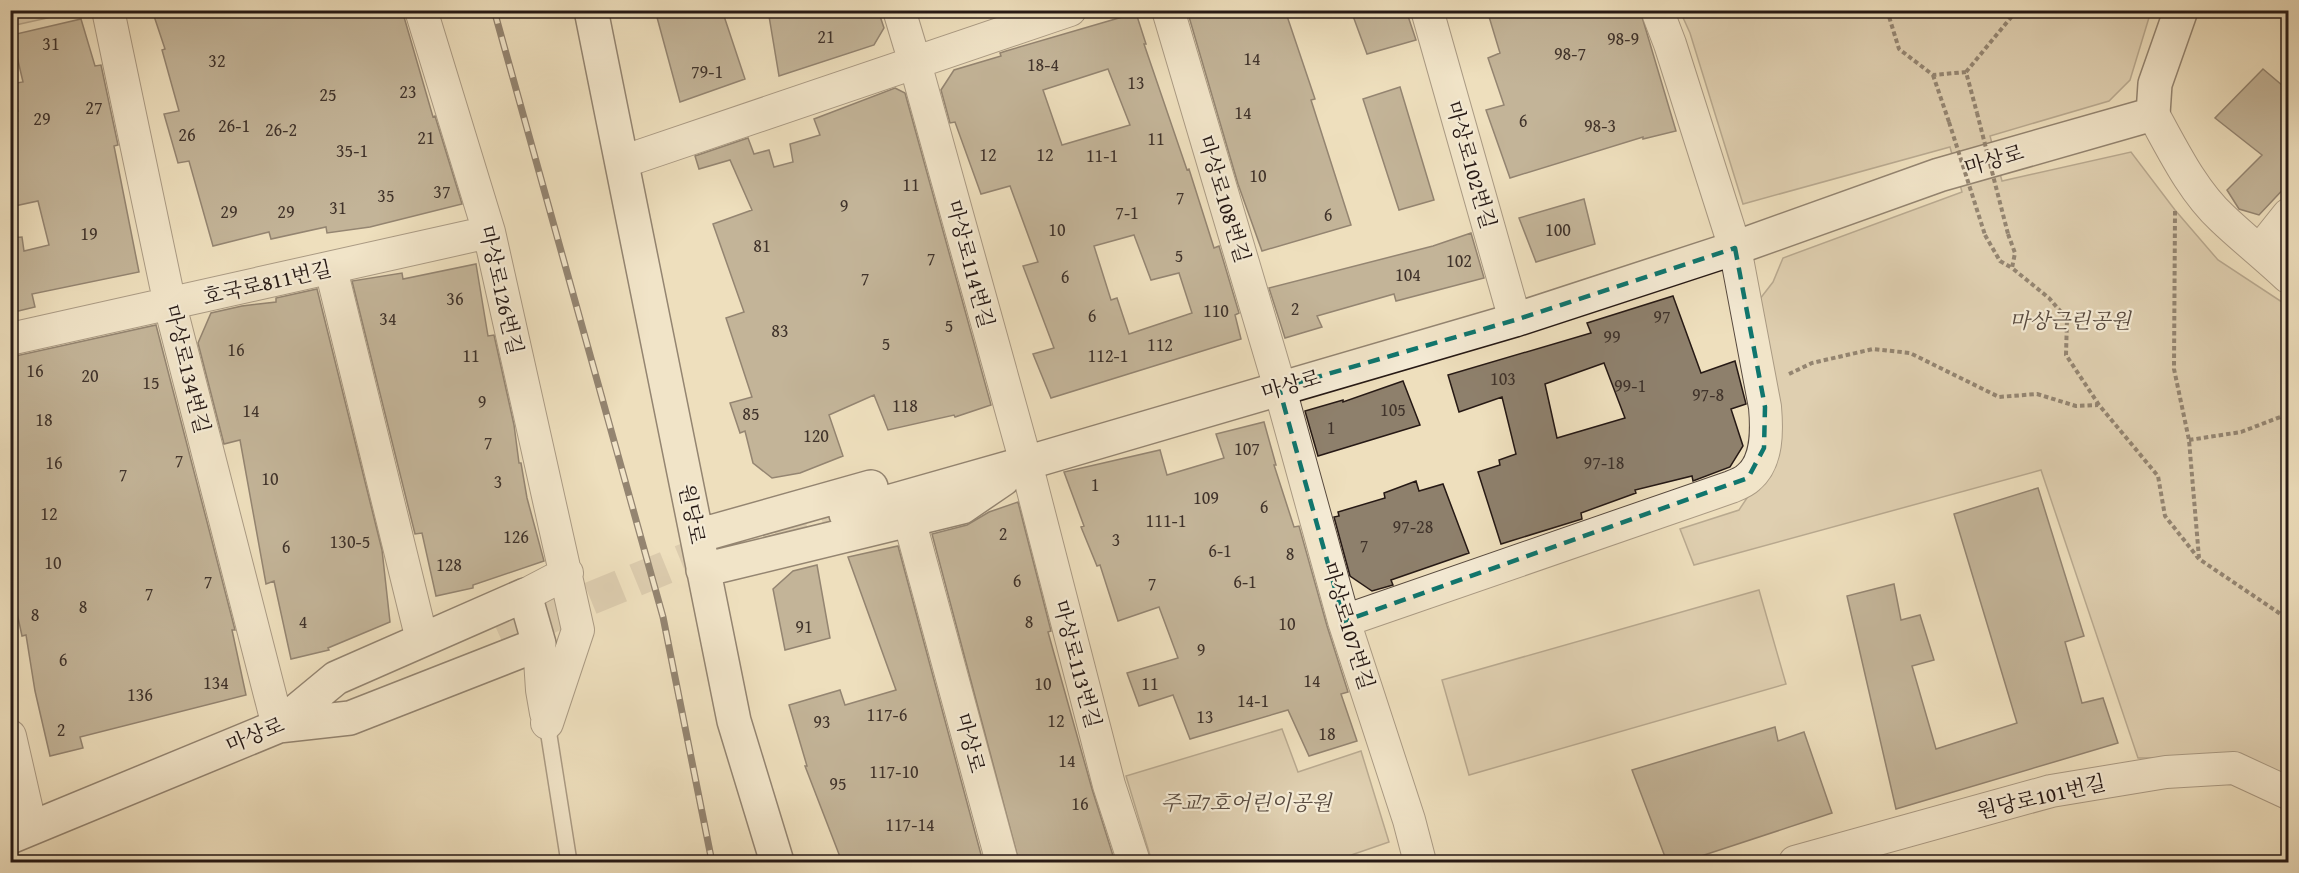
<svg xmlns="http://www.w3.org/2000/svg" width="2299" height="873" font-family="'Gentium Book Plus','Noto Serif KR',serif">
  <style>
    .green { fill: #ccbda0; stroke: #796b5a; stroke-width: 1.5 }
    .building { fill: #8e806c; stroke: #261915; stroke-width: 1.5; fill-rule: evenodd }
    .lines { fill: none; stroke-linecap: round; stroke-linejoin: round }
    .secondary-tunnel { stroke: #c6b79b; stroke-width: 33; stroke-dasharray: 33 16; stroke-linecap: butt }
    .lane-casing { stroke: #584a3f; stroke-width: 18 }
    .street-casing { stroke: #584a3f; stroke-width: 34 }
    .secondary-casing { stroke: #261915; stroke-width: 36 }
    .path { stroke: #261915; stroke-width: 4; stroke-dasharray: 4.5 3; stroke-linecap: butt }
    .lane { stroke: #f4ead4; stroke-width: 15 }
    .street { stroke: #f4ead4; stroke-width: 32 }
    .secondary { stroke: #f4ead4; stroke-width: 33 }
    .rail-casing { stroke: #261915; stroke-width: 7 }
    .rail { stroke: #f4ead4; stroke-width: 4.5; stroke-dasharray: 14; stroke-linecap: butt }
    .path-bridge { stroke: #261915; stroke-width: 4; stroke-dasharray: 4.5 3; stroke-linecap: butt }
    .marked { fill: none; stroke: #0f766e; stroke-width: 4.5; stroke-dasharray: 12 8; stroke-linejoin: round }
    .labels { text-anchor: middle; stroke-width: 4.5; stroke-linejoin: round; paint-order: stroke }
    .number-label { font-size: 18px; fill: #40332b }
    .street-label { font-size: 21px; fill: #261915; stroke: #f4ead4 }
    .park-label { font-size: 21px; font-style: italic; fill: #584a3f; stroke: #f4ead4 }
  </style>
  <rect width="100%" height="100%" fill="#eedfbd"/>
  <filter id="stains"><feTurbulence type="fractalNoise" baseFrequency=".00333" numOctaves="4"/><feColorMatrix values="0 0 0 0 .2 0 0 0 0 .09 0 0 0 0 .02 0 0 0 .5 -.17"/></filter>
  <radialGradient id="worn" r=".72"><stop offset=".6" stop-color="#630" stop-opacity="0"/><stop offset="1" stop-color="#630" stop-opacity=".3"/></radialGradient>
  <path class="green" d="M11,10H79V11L11,26Z
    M1680,11H2151L2130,80L2109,101L1990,136L2002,181L2131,152L2175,210L2218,260L2288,306V776L2244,758H2138L2041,470L1694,565L1680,529L1739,510L1759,480L1756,304L1773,282L1783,258L1962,192L1950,147L1743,204L1690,33Z
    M1759,590L1786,684L1469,775L1442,680Z
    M1282,729L1298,772L1361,751L1389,842L1331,862H1152L1126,776Z"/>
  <path class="building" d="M152,10H274V17L310,10H402L433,117L435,116L462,204L370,227L327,233L326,227L271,239L269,232L213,246L189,161L178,163L164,114L179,111L162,50L165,49Z
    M655,10H722L745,79L680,102Z
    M768,10H878L884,28L874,45L779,76Z
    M1187,10H1285L1315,99L1311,100L1351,225L1262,251L1238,184Z
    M1370,10H1406L1416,40L1367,54L1353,16Z
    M1487,10H1640L1676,131L1643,139V137L1510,178L1486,110L1504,105L1488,58L1500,53Z
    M1136,13L1146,44H1144L1187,170L1189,169L1214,248L1219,246L1239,313L1235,315L1241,339L1051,398L1033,354L1054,348L1023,266L1038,262L1010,186L981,194L955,122L950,123L941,90L954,70L1001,56L1000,53L1006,51ZM1108,69L1130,125L1062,145L1043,90ZM1134,235L1151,280L1179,273L1192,313L1129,334L1117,298L1111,300L1094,246Z
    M81,19L95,66L101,65L118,145L114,146L139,272L32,294L35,307L10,313V238L22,237L24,251L49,245L38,201L10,207V112L18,111L10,84L23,82L12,35Z
    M2263,69L2289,91V183L2259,215L2239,209L2227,190L2262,155L2215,118Z
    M1400,87L1434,200L1399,210L1363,99Z
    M895,88L905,93L991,405L955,417L954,415L888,430L874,395L829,415L843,456L800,473L772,478L753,463L745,431L740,433L730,403L752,397L726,318L744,312L713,224L752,210L730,160L699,169L695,156L748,138L754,154L769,150L774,167L793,162L790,144L820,135L814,119Z
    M1584,199L1595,244L1536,262L1519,218Z
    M1471,233L1484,278L1396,301L1394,294L1317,316L1322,327L1285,338L1269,288L1433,246Z
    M476,264L488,336L494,335L514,425L519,463H521L527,498L544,561L473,585V588L436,596L422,533L415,534L352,281L402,273L403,279Z
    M317,289L382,550L390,622L328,648L329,650L291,659L274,581L266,584L240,440L224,444L198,343L211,313L242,306L276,302V298Z
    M1673,296L1701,373L1735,361L1746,404L1731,409L1743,446L1730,467L1693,481L1692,476L1635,490L1636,493L1581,513L1582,519L1501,544L1478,472L1500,465L1499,460L1516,454L1502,397L1459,412L1448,375L1591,333L1587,323ZM1604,363L1625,418L1557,438L1545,384Z
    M156,325L235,630H232L246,695L80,737L83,748L50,756L35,691L26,635L22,636L10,581V381L15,380L11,357Z
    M1403,381L1420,425L1318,456L1305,411L1343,400V402Z
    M1264,422L1276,465H1274L1294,527L1299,526L1327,626L1348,692L1341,694L1357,741L1309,756L1288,710L1190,739L1173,695L1139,706L1127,673L1178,658L1159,607L1118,621L1100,565L1097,566L1081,527L1084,526L1064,472L1160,450L1167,475L1224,458L1216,434Z
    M1416,481L1419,491L1443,484L1469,553L1391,580L1393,585L1372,591L1350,576L1334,517L1339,516L1338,512L1385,498L1384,493Z
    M2038,488L2084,636L2065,642L2082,703L2103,698L2118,743L1896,809L1847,596L1894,584L1901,620L1920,615L1934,660L1912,666L1936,749L2017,723L1954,514Z
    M1018,502L1051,631L1048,632L1092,789L1115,862H1019L932,534L967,525L989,512Z
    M898,546L983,862H842L805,766H807L789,705L840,690L845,705L896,690L848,557Z
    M817,565L830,638L785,650L773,589L793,571Z
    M1775,727L1778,741L1804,732L1832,813L1683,862H1667L1632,770Z"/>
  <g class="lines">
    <path class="secondary-tunnel" d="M501,639L589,599L692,557L846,514"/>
    <defs>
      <path id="lane" d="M547,723L569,862"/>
      <path id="street" d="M108,10L170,305L278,726
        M421,10L489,232L578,630L547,723
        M899,10L915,63L1026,463L1109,785L1134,862
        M1168,10L1275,371L1344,621L1409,820L1420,862
        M1427,10L1515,320
        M2153,114C2173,150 2192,190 2222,218C2244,239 2267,257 2288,277
        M622,162L1070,10
        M2260,250L2288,215
        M331,269L422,640
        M10,339L489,232
        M909,519L1002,862
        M525,595L567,573
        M1344,621L1731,487C1736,485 1744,482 1748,478C1768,462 1767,430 1765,407L1735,248L1670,44L1657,10
        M539,644L542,690L546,713
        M10,736L31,828
        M1795,862L2051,791L2166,772L2234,768L2288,793"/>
      <path id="secondary" d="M591,10L734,721L777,862
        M846,514L1026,463L1515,320L1735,248L1939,175L2153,114L2155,84L2181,10
        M697,536L871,487
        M703,570L962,507L1003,479
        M525,595L539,644L350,718L278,726L336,678Z
        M10,837L298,718"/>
    </defs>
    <use href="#lane" class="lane-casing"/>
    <use href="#street" class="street-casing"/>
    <use href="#secondary" class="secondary-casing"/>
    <path class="path" d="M1887,10L1899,49L1933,75L1966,72L1977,113
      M1966,72L2017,10
      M1933,75L1949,122
      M2175,211L2174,369L2189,440L2199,558
      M2008,234L2015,253L2012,268L2049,298L2067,319L2066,355L2099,405L2158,476L2165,516L2199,559L2288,619
      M1985,235L2000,261L2012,268
      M1789,374L1812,363L1873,349L1910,353L1999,397L2037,394L2076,406L2098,405
      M2189,440L2241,432L2288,414"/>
    <use href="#lane" class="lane"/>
    <use href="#street" class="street"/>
    <use href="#secondary" class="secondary"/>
    <defs>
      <path id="rail" d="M494,10L663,617L712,862"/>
    </defs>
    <use href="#rail" class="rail-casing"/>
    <use href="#rail" class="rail"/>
    <path class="path-bridge" d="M1977,113L2008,234
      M1949,122L1985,235"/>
  </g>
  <path d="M0 0H2299V873H0ZM1735,248L1765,407L1764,448L1748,478L1344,621L1279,388L1515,320Z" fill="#eedfbd" fill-opacity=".55" fill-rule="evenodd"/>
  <path class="marked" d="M1735,248L1765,407L1764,448L1748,478L1344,621L1279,388L1515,320Z"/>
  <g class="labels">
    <g class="number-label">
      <text x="826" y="43">21</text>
      <text x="1623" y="45">98-9</text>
      <text x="51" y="50">31</text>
      <text x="1570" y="60">98-7</text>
      <text x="1252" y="65">14</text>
      <text x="217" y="67">32</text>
      <text x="1043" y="71">18-4</text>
      <text x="707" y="78">79-1</text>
      <text x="1136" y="89">13</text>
      <text x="408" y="98">23</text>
      <text x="328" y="101">25</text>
      <text x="94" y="114">27</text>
      <text x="1243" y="119">14</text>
      <text x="42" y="125">29</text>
      <text x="1523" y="127">6</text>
      <text x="234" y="132">26-1</text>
      <text x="1600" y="132">98-3</text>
      <text x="281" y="136">26-2</text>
      <text x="187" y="141">26</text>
      <text x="426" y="144">21</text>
      <text x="1156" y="145">11</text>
      <text x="352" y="157">35-1</text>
      <text x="988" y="161">12</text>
      <text x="1045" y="161">12</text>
      <text x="1102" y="162">11-1</text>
      <text x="1258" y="182">10</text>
      <text x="911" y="191">11</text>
      <text x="442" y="198">37</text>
      <text x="386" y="202">35</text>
      <text x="1180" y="204">7</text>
      <text x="844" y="212">9</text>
      <text x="338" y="214">31</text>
      <text x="229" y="218">29</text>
      <text x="286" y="218">29</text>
      <text x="1127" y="219">7-1</text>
      <text x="1328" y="221">6</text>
      <text x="1057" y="236">10</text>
      <text x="1558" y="236">100</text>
      <text x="89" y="240">19</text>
      <text x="762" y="252">81</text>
      <text x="1179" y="262">5</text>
      <text x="931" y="265">7</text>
      <text x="1459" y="267">102</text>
      <text x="1408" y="281">104</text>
      <text x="1065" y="283">6</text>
      <text x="865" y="285">7</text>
      <text x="455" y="305">36</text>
      <text x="1295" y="315">2</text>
      <text x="1216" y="317">110</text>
      <text x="1092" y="322">6</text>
      <text x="1662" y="323">97</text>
      <text x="388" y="325">34</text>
      <text x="949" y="332">5</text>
      <text x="780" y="337">83</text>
      <text x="1612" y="343">99</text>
      <text x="886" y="350">5</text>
      <text x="1160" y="351">112</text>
      <text x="236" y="356">16</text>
      <text x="471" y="362">11</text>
      <text x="1108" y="362">112-1</text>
      <text x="35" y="377">16</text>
      <text x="90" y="382">20</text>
      <text x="1503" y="385">103</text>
      <text x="151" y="389">15</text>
      <text x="1630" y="392">99-1</text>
      <text x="1708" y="401">97-8</text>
      <text x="482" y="408">9</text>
      <text x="905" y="412">118</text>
      <text x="1393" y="416">105</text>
      <text x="251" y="417">14</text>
      <text x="751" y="420">85</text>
      <text x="44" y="426">18</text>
      <text x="1331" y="434">1</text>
      <text x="816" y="442">120</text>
      <text x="488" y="449">7</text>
      <text x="1247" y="455">107</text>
      <text x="179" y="467">7</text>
      <text x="54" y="469">16</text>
      <text x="1604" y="469">97-18</text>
      <text x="123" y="481">7</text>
      <text x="270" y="485">10</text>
      <text x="498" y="488">3</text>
      <text x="1095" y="491">1</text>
      <text x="1206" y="504">109</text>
      <text x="1264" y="513">6</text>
      <text x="49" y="520">12</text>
      <text x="1166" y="527">111-1</text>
      <text x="1413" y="533">97-28</text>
      <text x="1003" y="540">2</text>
      <text x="516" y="543">126</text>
      <text x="1116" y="546">3</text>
      <text x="350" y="548">130-5</text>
      <text x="1364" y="552">7</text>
      <text x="286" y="553">6</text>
      <text x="1220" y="557">6-1</text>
      <text x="1290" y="560">8</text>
      <text x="53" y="569">10</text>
      <text x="449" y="571">128</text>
      <text x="1017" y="587">6</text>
      <text x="208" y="588">7</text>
      <text x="1245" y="588">6-1</text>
      <text x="1152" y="590">7</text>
      <text x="149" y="600">7</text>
      <text x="83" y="613">8</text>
      <text x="35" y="621">8</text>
      <text x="303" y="628">4</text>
      <text x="1029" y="628">8</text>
      <text x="1287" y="630">10</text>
      <text x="804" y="633">91</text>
      <text x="1201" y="656">9</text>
      <text x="63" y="666">6</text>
      <text x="1312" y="687">14</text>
      <text x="216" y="689">134</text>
      <text x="1043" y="690">10</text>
      <text x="1150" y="690">11</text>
      <text x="140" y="701">136</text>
      <text x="1253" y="707">14-1</text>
      <text x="887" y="721">117-6</text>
      <text x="1205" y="723">13</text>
      <text x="1056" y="727">12</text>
      <text x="822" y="728">93</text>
      <text x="61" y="736">2</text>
      <text x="1327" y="740">18</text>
      <text x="1067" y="767">14</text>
      <text x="894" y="778">117-10</text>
      <text x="838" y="790">95</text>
      <text x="1080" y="810">16</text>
      <text x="910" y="831">117-14</text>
    </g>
    <g class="street-label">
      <text transform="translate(1994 160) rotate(-16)" y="7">마상로</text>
      <text transform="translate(1471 165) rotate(74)" y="7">마상로102번길</text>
      <text transform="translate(1224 199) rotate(73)" y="7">마상로108번길</text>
      <text transform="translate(970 264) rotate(75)" y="7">마상로114번길</text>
      <text transform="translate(267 283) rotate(-13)" y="7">호국로811번길</text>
      <text transform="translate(501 290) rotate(77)" y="7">마상로126번길</text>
      <text transform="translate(187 369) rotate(76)" y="7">마상로134번길</text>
      <text transform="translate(1291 385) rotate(-16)" y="7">마상로</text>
      <text transform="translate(692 514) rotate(79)" y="7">원당로</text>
      <text transform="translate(1348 626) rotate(73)" y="7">마상로107번길</text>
      <text transform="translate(1077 664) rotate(75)" y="7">마상로113번길</text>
      <text transform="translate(255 735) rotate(-22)" y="7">마상로</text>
      <text transform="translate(970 743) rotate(75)" y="7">마상로</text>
      <text transform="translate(2041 797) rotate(-13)" y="7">원당로101번길</text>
    </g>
    <g class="park-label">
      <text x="2070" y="328">마상근린공원</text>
      <text x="1246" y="810">주교7호어린이공원</text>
    </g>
  </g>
  <rect width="2299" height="873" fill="none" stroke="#eedfbd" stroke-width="36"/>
  <rect x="12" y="12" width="2275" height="849" fill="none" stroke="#261915" stroke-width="3"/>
  <rect x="18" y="18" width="2263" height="837" fill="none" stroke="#261915" stroke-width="1.5"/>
  <rect width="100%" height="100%" filter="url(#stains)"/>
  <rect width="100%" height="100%" fill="url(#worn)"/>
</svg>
